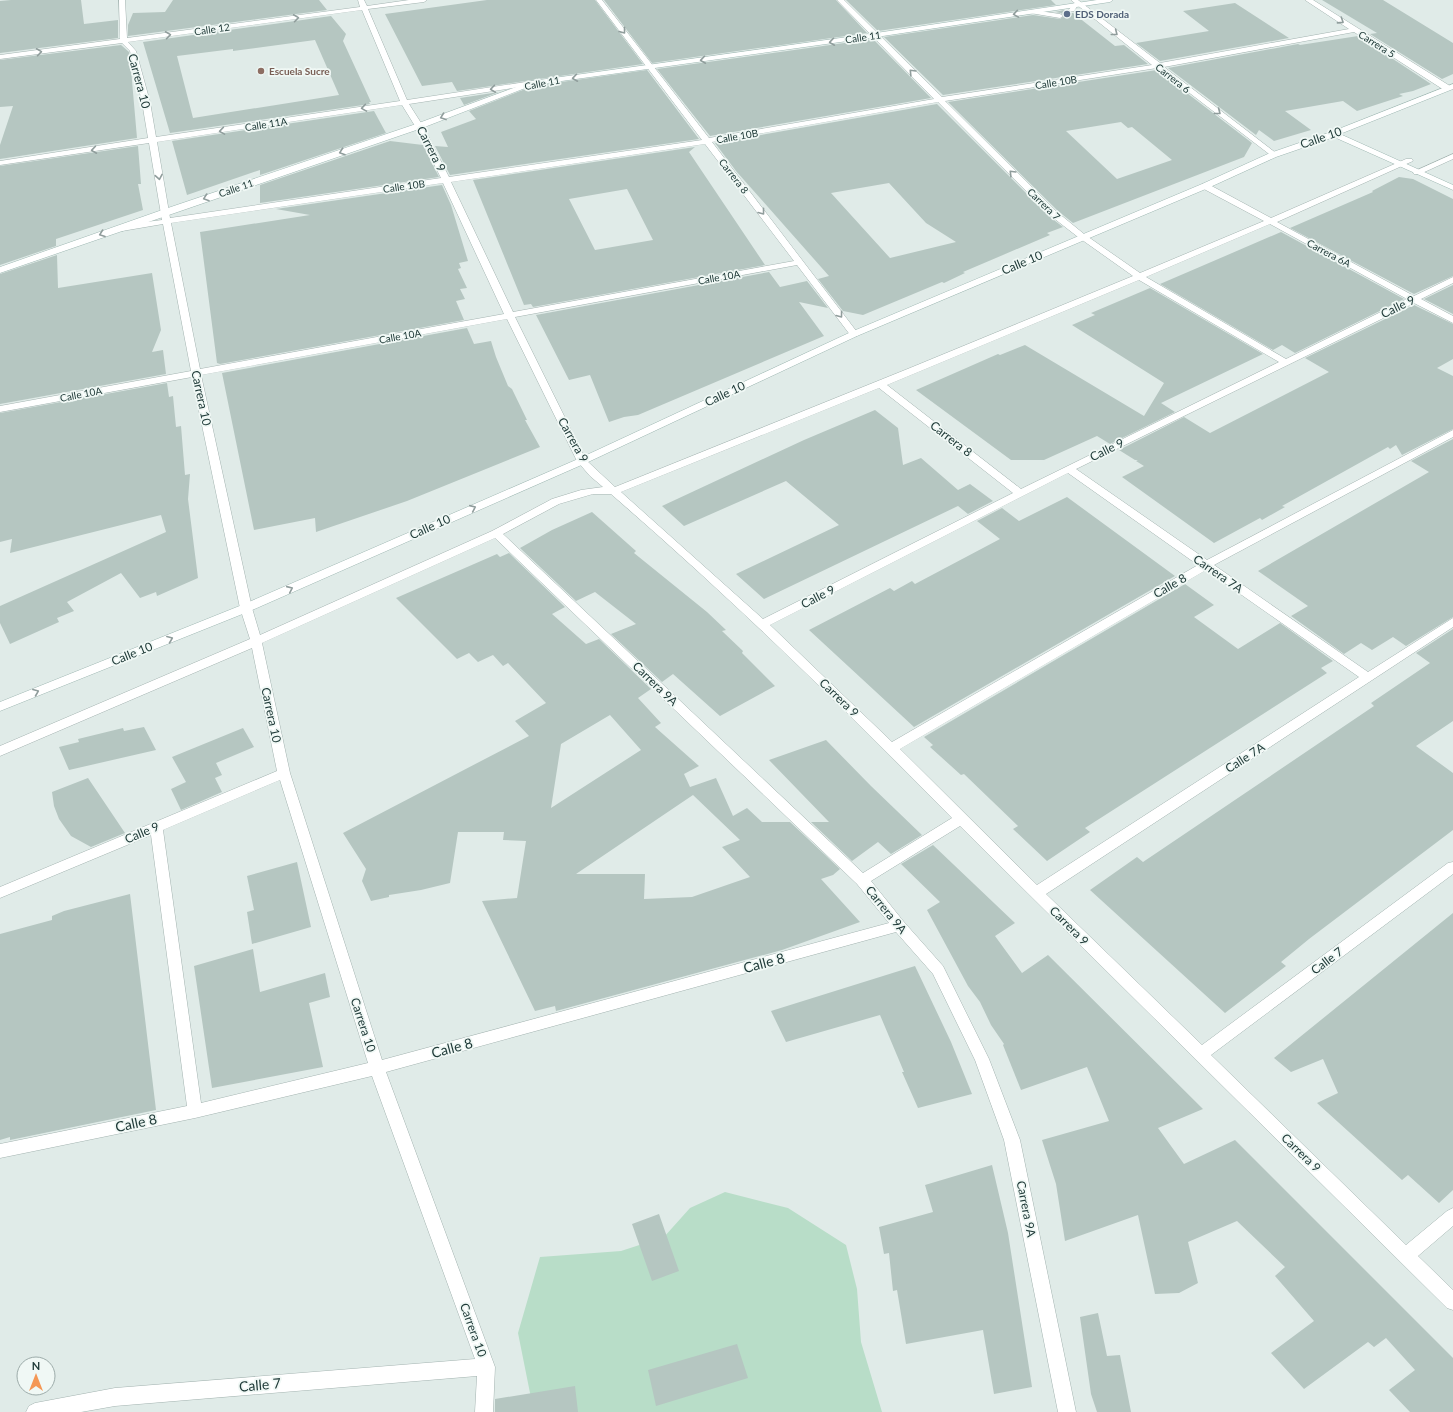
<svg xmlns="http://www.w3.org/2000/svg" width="1453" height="1412" font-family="Lato,sans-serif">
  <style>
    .green { fill: #b8ddc8 }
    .building { fill: #b5c6c1; fill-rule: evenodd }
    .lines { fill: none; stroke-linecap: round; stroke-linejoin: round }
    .lane-casing { stroke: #a3b3b0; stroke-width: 1 }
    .street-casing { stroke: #a3b3b0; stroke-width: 1 }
    .secondary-casing { stroke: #9eb7b2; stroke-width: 1 }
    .lane { fill: #fff; fill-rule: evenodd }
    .street { fill: #fff; fill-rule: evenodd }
    .secondary { fill: #fff; fill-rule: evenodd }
    .oneway { stroke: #909d9c }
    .service-dot { fill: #5c6f8a; stroke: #f0f8f5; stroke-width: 1.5 }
    .education-dot { fill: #8d6e63; stroke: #f0f8f5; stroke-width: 1.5 }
    .labels { text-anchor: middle; stroke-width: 3.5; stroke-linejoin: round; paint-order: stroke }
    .far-service-label { font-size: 10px; font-weight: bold; fill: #4e5e75; stroke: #f0f8f5; text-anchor: start }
    .far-street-label { font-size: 10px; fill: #203b39; stroke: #f0f8f5 }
    .far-education-label { font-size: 10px; font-weight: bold; fill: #785e54; stroke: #f0f8f5; text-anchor: start }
    .street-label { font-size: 12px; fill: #203b39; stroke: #f0f8f5 }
    .near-street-label { font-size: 14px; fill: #203b39; stroke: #f0f8f5 }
  </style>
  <rect width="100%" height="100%" fill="#e0ebe8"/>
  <path class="green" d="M725,1192L788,1208L846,1245L857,1289L861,1342L882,1412H495L533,1408L518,1333L540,1257L621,1251L664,1237L690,1208Z"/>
  <path class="building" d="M11,0H81L84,24L118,20V38L0,53V1Z
    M173,0H319L327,10L128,36V25L133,13L165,12Z
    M487,0H595L643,64L457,91L452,82L422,86L385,14Z
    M604,0H836L867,33L652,63Z
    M846,0H1051L1056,5L878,31Z
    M1322,0H1383L1453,43V74L1442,79L1370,34L1377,33Z
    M1235,3L1289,38L1160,61L1136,43L1209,31L1183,11Z
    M1064,10L1069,13H1073L1115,46L1124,45L1148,64L943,95L884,37L1033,15L1060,19L1064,16L1061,13L1055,12Z
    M331,16L346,34L343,41L371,102H369L370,104L170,133L143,42ZM315,40L339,95L193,118L177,56L233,49V51Z
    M1358,36L1431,84L1413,91L1399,94L1403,96L1357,111L1343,101L1285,111L1311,130L1274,141L1259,130L1256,135L1168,68L1298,44L1300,45Z
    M873,39L931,98L710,136L657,69Z
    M121,45L129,52L130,58L137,138L0,159V145L13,106L0,107V60Z
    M647,70L699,139L450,175L435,146L448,147L441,132L476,119L469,111L533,86Z
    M1157,70L1252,143L1244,157L1073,223L1058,211L948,102ZM1121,122L1128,128L1132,127L1172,160L1117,179L1066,131Z
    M499,92L464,105L460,98Z
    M937,104L1050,217L1063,227L1047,233L1050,235L963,272L965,273L944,283L942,282L863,315L843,311L818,279L829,276L736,171L715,143ZM889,183L926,223L956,242L890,258L831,193Z
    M374,111L386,133L260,175V170L187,195L172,141Z
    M390,141L423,145L439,177L260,203V185Z
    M138,146L141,184H138L143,210L56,239V246L0,265V166Z
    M695,147L689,152L765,265L533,307L531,304L524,305L473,180ZM627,189L653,240L595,250L569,199Z
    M1399,177L1413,179L1453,199V276L1414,294L1290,228L1373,192L1372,191Z
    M442,185L451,205L468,261L459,263L461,268L458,269L467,288L460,289L465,299L456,301L464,320L220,364L217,363L200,232L310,215L276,209Z
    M1281,232L1404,299L1295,353L1282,345L1273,350L1160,284Z
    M57,255L58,288L152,273L161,330L152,352L163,350L166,374L0,404V274Z
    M769,272L780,287L807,281L828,308L799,302L824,336L638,415L624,417L609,422L590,375L569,380L536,315Z
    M1453,285V314L1424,299Z
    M1150,288L1263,354L1161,403L1175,412L1110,444L1097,436L1044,460H1011L916,390L998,354L1000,355L1025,345L1144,416L1164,383L1072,325L1095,315L1091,313Z
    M1414,305L1453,324V359L1437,368L1453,376V429L1402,455L1396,445L1390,449L1388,447L1282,506L1285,507L1262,520L1260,518L1214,543L1122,477L1144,466L1136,461L1138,460H1135L1119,450L1184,417L1210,433L1329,372L1305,358Z
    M467,328L474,344L491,341L496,357L508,386L512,389L527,420H525L540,447L407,501L316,532L315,518L254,530L222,373Z
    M167,383L169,397L173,396L176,427L181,426L185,475L190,474L188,499L198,578L157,596L156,592L140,598L121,573L67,602L74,611L57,618L59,622L10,644L0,623V606L166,532L161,515L10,553L12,539L0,542V413Z
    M875,410L898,428L903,465L921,458L958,490L970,484L993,501L968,514L958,506L764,599L736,574L839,525L786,481L684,526L662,506L804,440Z
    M1453,439V617L1406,646L1393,637L1372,650L1361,643L1344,654L1291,616L1308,606L1258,571L1429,472L1411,461Z
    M1067,497L1175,576L914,727L809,630L890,588L894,591L912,581L915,584L1000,539L977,521L1002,508L1019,521Z
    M592,512L636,551L634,553L707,612L726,630L722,631L743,651L742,653L775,686L720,716L673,674L662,682L611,634L636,624L595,592L576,601L520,548L552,530Z
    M509,553L565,607L552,614L586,644L599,639L651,689L638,698L661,723L655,727L699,766L684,774L690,787L716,778L733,816L747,808L762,822H790L840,869L833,875L821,879L860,922L782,950L556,1011L555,1006L535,1011L482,901L517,898L526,841L503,840L504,832H458L450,883L421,890L389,895V897L371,901L362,881L366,869L343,833L529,736L515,721L546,703L508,663L503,666L493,655L478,662L469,653L457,659L396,598L497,554L500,557ZM610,715L641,750L551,808L561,744ZM693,795L740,840L722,847L750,877L692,897L644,899L645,874H576Z
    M1185,584L1214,605L1194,617L1238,649L1280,623L1333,661L1321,668L1327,673L1085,828L1090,832L1047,861L1013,829L1018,826L964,774L961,775L930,747L933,745L924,737Z
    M1453,629V721L1416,746L1453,773V830L1309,939L1281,962L1286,966L1225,1013L1090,890L1137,857L1143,862L1374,706L1371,703L1430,663L1416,653Z
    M144,727L156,750L69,770L59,747L79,742L78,739L123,728L124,731Z
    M243,728L254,747L216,763L222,775L215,778L222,792L181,810L171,789L186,782L172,757Z
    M826,740L871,786L922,835L891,854L878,842L852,861L811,822H829L769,760Z
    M88,778L125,833L91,847L71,836L59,819L54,806L52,792Z
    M933,845L1015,923L995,936L1022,973L1048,955L1203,1109L1158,1128L1184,1164L1235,1140L1453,1358V1412H1410L1389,1390L1415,1370L1386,1338L1374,1347L1368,1342L1304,1389L1271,1353L1314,1321L1275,1276L1285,1267L1237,1221L1188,1242L1198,1283L1179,1293L1155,1294L1138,1215L1065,1241L1056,1184L1042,1140L1109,1121L1087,1067L1021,1090L1003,1045L1004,1044L991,1025L980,1002L968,986L927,910L940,902L901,864Z
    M297,862L311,927L252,944L247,912L254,910L247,876Z
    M130,894L156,1110L10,1140V1137L0,1140V934L52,920V916L64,911Z
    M1453,913V1190L1439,1203L1408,1175L1402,1180L1317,1103L1338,1093L1323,1059L1291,1072L1274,1058Z
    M253,949L260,992L325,973L330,997L309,1003L323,1067L212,1088L194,966Z
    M915,966L951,1042L972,1094L918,1108L902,1072H904L880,1015L786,1042L771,1011Z
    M992,1165L1008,1233L1032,1387L994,1394L983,1330L906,1344L897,1290L893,1291L889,1253L884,1254L879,1227L933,1212L925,1185Z
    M659,1214L679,1271L652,1281L632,1224Z
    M1098,1313L1107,1356L1120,1355L1131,1412H1097L1091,1394L1080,1317Z
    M737,1344L748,1378L656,1406L648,1370Z
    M575,1386L578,1412H495V1399Z"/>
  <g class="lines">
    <defs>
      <path id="lane" d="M1075,3L1078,5L1074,11L1069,12L1068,11L1073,4Z
        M1032,10L1060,14L1063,16L1060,18L1030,13V11Z"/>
      <path id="street" d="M119,0H125L127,38L360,7L358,0H364L367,6L409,0H427L424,2L368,9L407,100L532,81L536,83L532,85L409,104L423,126L449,177L702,140L596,0H602L709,138L934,99L837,0H844L942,97L1152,65L1071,0H1078L1160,63L1349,29L1305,0H1313L1450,86V90H1444L1354,32L1164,67L1276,153L1277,155L1273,157L1157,68L945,101L1057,212L1084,234L1140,273L1264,221L1202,188V184H1208L1271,218L1406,159H1412L1413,161L1277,222L1414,296L1453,277V283L1421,299L1453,316V323L1414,303L1076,469L1207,560L1453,430V437L1214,565L1368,672L1453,618V627L1046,894L1202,1045L1448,863L1453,862V874L1211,1055L1406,1245L1447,1211L1453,1208V1226L1418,1256L1453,1290V1310L1447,1308L960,826L871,881L904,922L943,966L989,1059L1020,1140L1076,1412H1058L1004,1140L975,1060L933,974L896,932L386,1072L495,1367L493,1412H475L477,1376L115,1406L81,1412H26L29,1406L35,1403L115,1388L475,1359L372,1076L195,1118L0,1158V1144L187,1106L151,835L0,898V887L277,771L252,648L0,756V746L250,639L240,608L192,377L0,412V406L191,371L163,224L122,231L118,228L122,225L162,220L149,143L0,165V161L148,138L142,102L130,51L122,43L0,59V55L120,39ZM362,10L400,101L156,137L150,102L136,51L128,42ZM938,102L1051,216L1078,237L1133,276L910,368L615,487L586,460L515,317L797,265L851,336H857L859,334L857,332L712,142ZM402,105L415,126L441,178L170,218L157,142ZM705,144L794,261L513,312L451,182ZM443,183L504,314L200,369L171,223ZM1270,224L1407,299L1286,359L1146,277ZM1139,280L1279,362L1021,489L887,385ZM507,319L577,461L590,476L603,487L581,490L552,499L492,531L260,635L252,608L201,375ZM879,388L1013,493L763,619L621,492ZM1068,473L1198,565L892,742L770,625ZM593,494H611C730,597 842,706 952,818L863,873L503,534L559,504ZM495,538L857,884L889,923L382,1060L290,773L262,643ZM1206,570L1359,677L1037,885L900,749ZM280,780L368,1063L201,1103L163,830Z
        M1453,154V159L1420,174H1414L1413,172Z"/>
      <path id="secondary" d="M1097,0H1113L1110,2L876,37L533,85L422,128L0,273V267L162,210L416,124L532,81L876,33Z
        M1453,84V89L1340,134L1453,185V190L1334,137L1276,157L1208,188L857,336L586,463L250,611L0,711V702L242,605L578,459L851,332L1202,184L1270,153L1331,132Z"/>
    </defs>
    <use href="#lane" class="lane-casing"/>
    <use href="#street" class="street-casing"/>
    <use href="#secondary" class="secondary-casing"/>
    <use href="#lane" class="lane"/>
    <use href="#street" class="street"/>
    <use href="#secondary" class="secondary"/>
  </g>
  <defs><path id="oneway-chevron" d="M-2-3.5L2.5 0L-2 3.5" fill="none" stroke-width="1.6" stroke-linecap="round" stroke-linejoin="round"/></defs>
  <g class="oneway">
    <use href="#oneway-chevron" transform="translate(1016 14) rotate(171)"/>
    <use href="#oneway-chevron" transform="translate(296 18) rotate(-8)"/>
    <use href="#oneway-chevron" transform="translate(1341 21) rotate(33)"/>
    <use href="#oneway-chevron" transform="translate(623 31) rotate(52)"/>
    <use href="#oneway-chevron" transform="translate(1115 33) rotate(38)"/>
    <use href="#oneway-chevron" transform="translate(168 35) rotate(-8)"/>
    <use href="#oneway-chevron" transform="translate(832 42) rotate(172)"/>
    <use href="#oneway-chevron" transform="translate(39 52) rotate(-8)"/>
    <use href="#oneway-chevron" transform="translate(703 60) rotate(172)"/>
    <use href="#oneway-chevron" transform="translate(912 72) rotate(-134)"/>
    <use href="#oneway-chevron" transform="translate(575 78) rotate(172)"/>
    <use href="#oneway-chevron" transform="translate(493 89) rotate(172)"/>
    <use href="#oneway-chevron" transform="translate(364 108) rotate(171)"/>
    <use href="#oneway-chevron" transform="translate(1218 112) rotate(38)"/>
    <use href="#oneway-chevron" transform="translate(443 117) rotate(160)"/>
    <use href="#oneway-chevron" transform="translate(222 131) rotate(171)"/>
    <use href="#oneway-chevron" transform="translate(94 150) rotate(172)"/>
    <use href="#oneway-chevron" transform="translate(342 152) rotate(161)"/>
    <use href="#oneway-chevron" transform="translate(1012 173) rotate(-135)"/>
    <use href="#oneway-chevron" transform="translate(159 177) rotate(80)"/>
    <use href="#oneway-chevron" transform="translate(206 198) rotate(161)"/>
    <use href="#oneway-chevron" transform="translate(762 212) rotate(52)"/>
    <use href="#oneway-chevron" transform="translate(102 234) rotate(160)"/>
    <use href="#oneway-chevron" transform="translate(840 315) rotate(53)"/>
    <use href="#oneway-chevron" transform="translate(473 508) rotate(-24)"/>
    <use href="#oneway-chevron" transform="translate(290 589) rotate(-24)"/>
    <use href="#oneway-chevron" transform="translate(170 639) rotate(-22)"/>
    <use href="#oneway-chevron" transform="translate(36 692) rotate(-22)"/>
  </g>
  <circle class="service-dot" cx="1067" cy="14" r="4"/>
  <circle class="education-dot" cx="261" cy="71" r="4"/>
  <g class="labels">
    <g class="far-service-label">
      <text x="1075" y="18">EDS Dorada</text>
    </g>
    <g class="far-street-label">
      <text transform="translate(212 29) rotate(-8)" y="4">Calle 12</text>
      <text transform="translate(863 37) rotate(-8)" y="4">Calle 11</text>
      <text transform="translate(1377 44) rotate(32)" y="4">Carrera 5</text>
      <text transform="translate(1173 78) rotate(38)" y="4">Carrera 6</text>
      <text transform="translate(1056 82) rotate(-9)" y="4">Calle 10B</text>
      <text transform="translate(542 83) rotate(-11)" y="4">Calle 11</text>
      <text transform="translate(266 124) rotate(-9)" y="4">Calle 11A</text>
      <text transform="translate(737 136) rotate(-10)" y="4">Calle 10B</text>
      <text transform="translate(734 176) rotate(52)" y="4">Carrera 8</text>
      <text transform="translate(404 186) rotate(-8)" y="4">Calle 10B</text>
      <text transform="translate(236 188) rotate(-19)" y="4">Calle 11</text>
      <text transform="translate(1044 204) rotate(44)" y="4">Carrera 7</text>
      <text transform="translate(1329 253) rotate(28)" y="4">Carrera 6A</text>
      <text transform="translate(719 277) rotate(-10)" y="4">Calle 10A</text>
      <text transform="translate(400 336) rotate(-10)" y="4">Calle 10A</text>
      <text transform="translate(81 394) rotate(-11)" y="4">Calle 10A</text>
    </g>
    <g class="far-education-label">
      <text x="269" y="75">Escuela Sucre</text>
    </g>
    <g class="street-label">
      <text transform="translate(139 81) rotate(75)" y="4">Carrera 10</text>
      <text transform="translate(1321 138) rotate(-19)" y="4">Calle 10</text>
      <text transform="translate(431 149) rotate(63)" y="4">Carrera 9</text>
      <text transform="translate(1022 263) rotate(-23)" y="4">Calle 10</text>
      <text transform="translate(1398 307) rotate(-26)" y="4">Calle 9</text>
      <text transform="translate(725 394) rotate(-25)" y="4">Calle 10</text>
      <text transform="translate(201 398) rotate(78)" y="4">Carrera 10</text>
      <text transform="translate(951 439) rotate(38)" y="4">Carrera 8</text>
      <text transform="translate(573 440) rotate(61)" y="4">Carrera 9</text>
      <text transform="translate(1107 450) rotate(-26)" y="4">Calle 9</text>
      <text transform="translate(430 527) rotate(-24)" y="4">Calle 10</text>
      <text transform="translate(1218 574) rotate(35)" y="4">Carrera 7A</text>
      <text transform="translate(1170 586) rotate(-30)" y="4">Calle 8</text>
      <text transform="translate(818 597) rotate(-27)" y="4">Calle 9</text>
      <text transform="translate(132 654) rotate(-22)" y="4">Calle 10</text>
      <text transform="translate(655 684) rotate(44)" y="4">Carrera 9A</text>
      <text transform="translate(839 698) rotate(44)" y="4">Carrera 9</text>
      <text transform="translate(271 715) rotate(78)" y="4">Carrera 10</text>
      <text transform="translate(1245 758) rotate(-33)" y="4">Calle 7A</text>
      <text transform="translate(142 833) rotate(-23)" y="4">Calle 9</text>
      <text transform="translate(886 910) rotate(51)" y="4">Carrera 9A</text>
      <text transform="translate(1069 926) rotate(45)" y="4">Carrera 9</text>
      <text transform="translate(1327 961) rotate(-37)" y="4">Calle 7</text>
      <text transform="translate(363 1025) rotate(72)" y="4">Carrera 10</text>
      <text transform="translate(1301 1153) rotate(44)" y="4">Carrera 9</text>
      <text transform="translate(1026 1209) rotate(79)" y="4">Carrera 9A</text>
      <text transform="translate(473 1330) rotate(70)" y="4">Carrera 10</text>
    </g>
    <g class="near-street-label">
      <text transform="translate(764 963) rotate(-15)" y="5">Calle 8</text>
      <text transform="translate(452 1048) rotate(-15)" y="5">Calle 8</text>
      <text transform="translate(136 1123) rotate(-12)" y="5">Calle 8</text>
      <text transform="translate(260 1385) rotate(-5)" y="5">Calle 7</text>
    </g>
  </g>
  <g transform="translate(36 1376)"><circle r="19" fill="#f0f8f5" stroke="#9dacaa"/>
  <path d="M0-3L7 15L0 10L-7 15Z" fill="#f49755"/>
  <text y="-6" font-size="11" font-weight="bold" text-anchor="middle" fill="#203b39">N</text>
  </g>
</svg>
